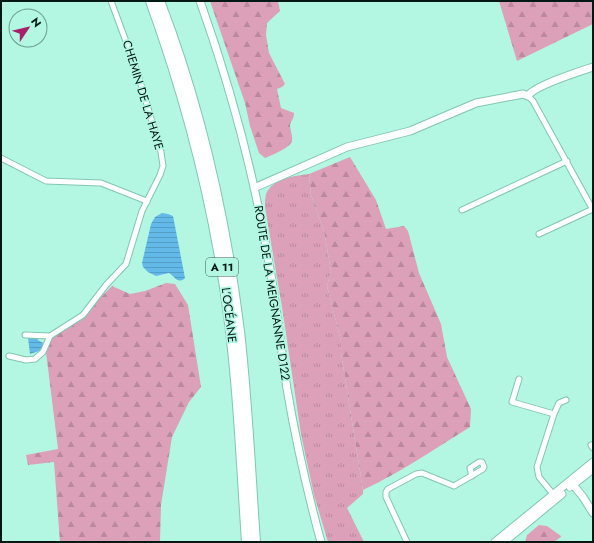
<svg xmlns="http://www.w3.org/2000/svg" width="594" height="543" font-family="Jost,sans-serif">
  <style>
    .grass { fill: url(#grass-tufts) }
    .forest { fill: url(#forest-firs) }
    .water { fill: url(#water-rules) }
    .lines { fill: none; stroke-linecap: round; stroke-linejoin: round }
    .minor-casing { stroke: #83c6b2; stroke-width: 7 }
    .tertiary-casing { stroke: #83c6b2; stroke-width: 9 }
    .motorway-casing { stroke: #83c6b2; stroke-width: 12 }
    .minor { stroke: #fff; stroke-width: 5 }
    .tertiary { stroke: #fff; stroke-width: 7 }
    .motorway { stroke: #fff; stroke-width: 10 }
    .labels { text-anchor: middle; stroke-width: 3.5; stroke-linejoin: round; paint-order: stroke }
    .shield { fill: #b3f7e2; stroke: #365c50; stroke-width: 1 }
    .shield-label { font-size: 11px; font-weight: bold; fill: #001912 }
    .street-label { font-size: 12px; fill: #001912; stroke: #b3f7e2 }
  </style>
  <defs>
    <pattern id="grass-tufts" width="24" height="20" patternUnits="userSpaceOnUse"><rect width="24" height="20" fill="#dca0b8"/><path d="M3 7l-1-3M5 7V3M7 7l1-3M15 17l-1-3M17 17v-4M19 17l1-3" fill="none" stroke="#bb899d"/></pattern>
    <pattern id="forest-firs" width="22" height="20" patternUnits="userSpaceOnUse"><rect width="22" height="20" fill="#dca0b8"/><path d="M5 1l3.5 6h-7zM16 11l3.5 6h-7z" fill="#bb899d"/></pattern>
    <pattern id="water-rules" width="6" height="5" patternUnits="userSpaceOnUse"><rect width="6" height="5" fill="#63b9e7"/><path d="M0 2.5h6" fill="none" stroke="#549ec5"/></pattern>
  </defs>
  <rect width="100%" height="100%" fill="#b3f7e2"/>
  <path class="grass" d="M309,174L311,195L324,231L331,271L327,286L341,341V353L363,490V494L347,508L364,542H328L314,495L301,434L282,307L265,207C265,203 265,198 266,194C273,178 294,176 309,174Z"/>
  <path class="forest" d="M210,1H278L280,11L267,23L266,35L269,53L285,84L282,87L277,89L281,108L294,113C294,120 291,120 290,125C290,130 293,136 292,141C290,148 272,155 265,158L259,153L250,126L245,103Z
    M499,1H593V24L517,61Z
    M350,157L376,200L386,229L404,226L408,231L419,273L441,324L447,357L471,409L470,427C435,449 401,472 363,490L341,353V341L327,286L331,271L324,231L311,195L309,174Z
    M166,283L175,284L188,305L201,387L189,402L172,437L161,505L160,542H60L54,462L28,465L26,455L58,449L46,352L50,336L83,315L112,286L130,294L145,291Z
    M539,525L547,526L561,536V537L554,542H525L527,535Z"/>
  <path class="water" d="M162,213L168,214L173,216L174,221L185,278C178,285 174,276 169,273L156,276L148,272L143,267L142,263L151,224L155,217Z
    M32,336L36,337L38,340L45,344L39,351L30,354L28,338Z"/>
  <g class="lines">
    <defs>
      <path id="minor" d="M528,96L533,101L593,210
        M1,158L46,181L101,183L144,200L147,202
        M462,210L567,161
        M539,234L593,209
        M25,335L50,336
        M9,356L26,360L35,359L43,352L50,336L83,315L106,285L126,264L142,211L160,175L163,166L161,152L137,71L111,1
        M519,379L512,402L554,414L559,403L566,400
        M591,445L593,448
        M553,494L539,477L537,467L554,414
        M407,542L386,497V492L388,489L416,474L422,473L454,486L483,469L484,467L482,462H479L470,468L472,476"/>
      <path id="tertiary" d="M200,1C231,88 255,178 270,269C277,309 281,349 287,389C296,441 307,491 321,542
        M254,188L347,147L410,131L476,103L523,94L528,96C533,86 581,71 593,67
        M570,481L583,497L593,513
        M570,487L593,469
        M495,542L593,462
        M504,542L562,494"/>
      <path id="motorway" d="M151,1C184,92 209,185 224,281C238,367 241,455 247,542
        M159,1C200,107 225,219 239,331C247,401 250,472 255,542"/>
    </defs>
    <use href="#minor" class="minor-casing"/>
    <use href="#tertiary" class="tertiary-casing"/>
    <use href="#motorway" class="motorway-casing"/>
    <use href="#minor" class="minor"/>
    <use href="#tertiary" class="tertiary"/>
    <use href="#motorway" class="motorway"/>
  </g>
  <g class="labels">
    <rect class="shield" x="206" y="258" width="32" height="18" rx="3"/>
    <g class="shield-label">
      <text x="222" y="271">A 11</text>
    </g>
    <g class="street-label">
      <text transform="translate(143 95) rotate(73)" y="4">CHEMIN DE LA HAYE</text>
      <text transform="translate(272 293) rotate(81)" y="4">ROUTE DE LA MEIGNANNE D122</text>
      <text transform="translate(229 315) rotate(83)" y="4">L’OCÉANE</text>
    </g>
  </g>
  <rect width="594" height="543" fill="none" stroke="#001912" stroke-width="4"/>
  <g transform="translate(28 28) rotate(55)"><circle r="19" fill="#b3f7e2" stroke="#6b9e8f"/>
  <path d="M0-3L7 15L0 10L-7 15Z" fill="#a72069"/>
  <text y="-6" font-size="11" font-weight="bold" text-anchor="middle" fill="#001912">N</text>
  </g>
</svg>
